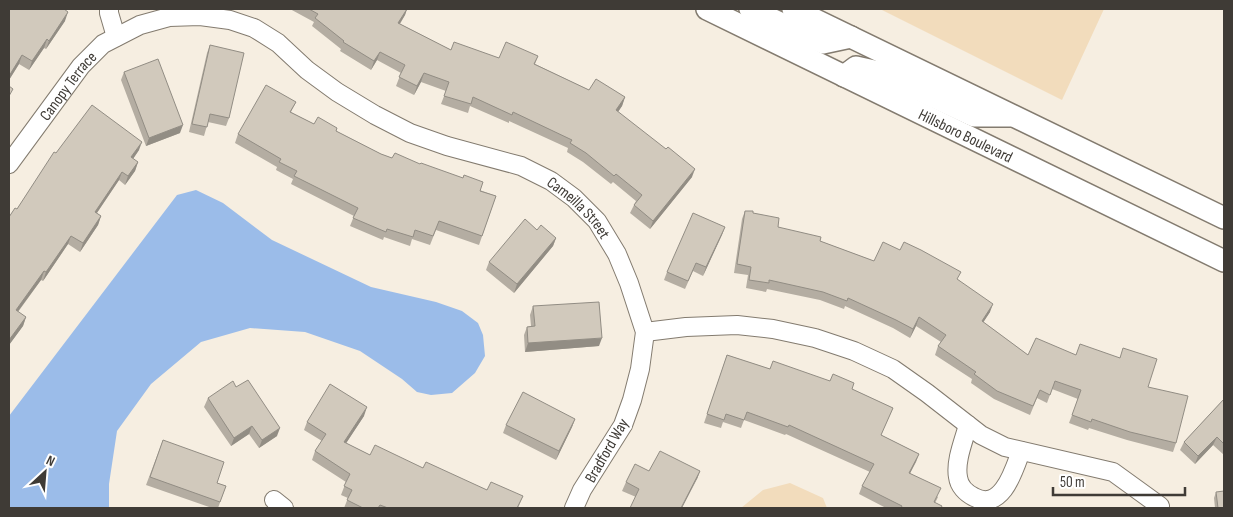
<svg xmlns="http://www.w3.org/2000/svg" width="1233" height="517" font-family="'Sofia Sans Condensed',sans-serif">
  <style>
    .green { fill: #f2dcbc }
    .water { fill: #9bbce9 }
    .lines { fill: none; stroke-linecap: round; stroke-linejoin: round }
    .minor-casing { stroke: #837b6f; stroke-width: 20 }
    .tertiary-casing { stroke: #837b6f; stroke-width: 24 }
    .minor { stroke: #fff; stroke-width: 18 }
    .tertiary { stroke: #fff; stroke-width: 21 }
    .wall { fill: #b4ada2 }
    .shaded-wall { fill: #928d84 }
    .building { fill: #d1c9bc; stroke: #928d84 }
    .labels { text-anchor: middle; stroke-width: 4.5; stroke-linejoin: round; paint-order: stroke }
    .street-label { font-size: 16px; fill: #3f3b36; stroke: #fff }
  </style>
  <rect width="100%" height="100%" fill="#f6eee1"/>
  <path class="green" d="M880,9H1104L1062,100Z
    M790,483L823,498L827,508H741L763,490Z"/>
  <path class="water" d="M196,190L223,203L272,240L371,287L436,302L462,311L478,323L483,335L485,356L475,373L452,393L431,395L417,392L402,379L360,351L305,332L250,328L201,342L151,384L117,431L109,484V508H9V416L177,195Z"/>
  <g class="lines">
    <defs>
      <g id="minor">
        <path d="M109,9V13L116,37"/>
        <path id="s1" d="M9,164L81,66L103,44L140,25L169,17L200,16L230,20L254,28L278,43L307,70L337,92L375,115L410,133L447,146L521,166L551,181L574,198L597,221L617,254L629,283L645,332L640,369L632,400L623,425L582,490L574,508"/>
        <path d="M645,332L686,327L737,325L773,329L815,338L854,351L893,369L927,393L981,435L1005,447L1113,472L1160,506"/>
        <path d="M968,425C964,440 955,461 958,477C959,486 966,493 974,497C1002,512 1014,470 1021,451"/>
        <path d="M274,500L284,508"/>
      </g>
      <g id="tertiary">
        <path id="s2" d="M707,9L1224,261"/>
        <path d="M750,9L823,43L851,37"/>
        <path d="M793,9L1224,218"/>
        <path d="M844,76L856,67L883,73L974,116H1010"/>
      </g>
    </defs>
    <use href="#minor" class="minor-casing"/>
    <use href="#tertiary" class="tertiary-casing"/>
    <use href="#minor" class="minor"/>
    <use href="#tertiary" class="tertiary"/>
  </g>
  <path class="wall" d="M9,9H66L65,10V21L46,49L44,48L29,70L19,64L9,80Z
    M290,9H407L405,15L400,24L451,50L499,58L538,56L535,64L589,90L625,97L622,106L618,112L692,177L650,229L630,213L636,201L613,182L611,184L583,162L567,152L568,148L509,121V123L470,106L468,113L441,104L446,91L421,82L414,95L396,86L401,73L377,60L371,70L340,51L341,49L312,26L314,22Z
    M210,45L229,118L226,126L208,122L204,136L189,132L207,53Z
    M124,72L180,133L146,146L121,80Z
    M296,102L291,112L314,124L337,128L336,131L381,154L496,196L479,245L436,230L430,245L412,239L410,246L384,237L383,240L350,226L354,216L291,184L293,179L276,170L277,167L235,143L238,134Z
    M139,150L133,159L138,162L135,171L125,185L119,180L97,213L101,216L98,225L80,252L68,244L43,281L41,280L18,312L26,317L23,326L9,345V217L17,209L56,153Z
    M745,211L753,213L778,227L820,241L874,261L959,280L990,312L983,322L1028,355L1148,387L1176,443L1173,452L1127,440L1089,428L1088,430L1069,423L1078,399L1052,389L1047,403L1037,398L1030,415L994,399L971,383L972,379L935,355L938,346L941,342L916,326L910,338L893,328L845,306L844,309L820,300L767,289L766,292L746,288L748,275L734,273L742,219Z
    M725,227L703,276L693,271L685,289L664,280L667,272Z
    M556,238L553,246L514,293L486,270L489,262Z
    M533,306L599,346L525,352L524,335L527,327L531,326L530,315Z
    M727,355L770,369L852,389L893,408L881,435L919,454L910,473L938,497L935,503L942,508H886L859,494L862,486L870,472L786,434L785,435L744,420L741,428L723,422L721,428L704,423Z
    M236,387L277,436L259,448L249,434L231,446L204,407L208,398Z
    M1224,399V455L1213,445L1195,464L1180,450L1184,442Z
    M364,416L346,443L370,455L423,468L487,490L523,496L518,508H344L348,498L341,495L346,482L312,460L315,451L322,441L304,430L307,422Z
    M575,419L572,427L556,460L503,433L506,425Z
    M163,440L217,483L226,486L218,508H212L146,485Z
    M649,471H700L697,479L636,497L622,491L626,482Z
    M1216,492L1224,508H1215L1214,498Z"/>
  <path class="shaded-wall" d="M407,9L405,15L395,31L398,23Z
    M68,12L65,21L46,49L49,41Z
    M47,39L44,48L29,70L32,61Z
    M380,52L377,60L371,70L374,61Z
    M22,55L19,64L9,80V76Z
    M424,73L421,82L414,95L417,86Z
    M625,97L622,106L613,119L616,110Z
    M183,125L180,133L146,146L149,138Z
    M142,142L139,150L128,166L131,157Z
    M138,162L135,171L125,185L128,176Z
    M695,169L692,177L650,229L653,221Z
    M122,172L119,180L92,220L95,212Z
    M101,216L98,225L80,252L83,243Z
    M725,227L722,235L703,276L706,267Z
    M71,236L68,244L43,281L46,272Z
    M556,238L553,246L514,293L517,284Z
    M44,271L41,280L13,318L16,310Z
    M993,304L990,312L979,329L982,321Z
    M26,317L23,326L9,345V340Z
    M919,317L916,326L910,338L913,329Z
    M602,338L599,346L525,352L528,343Z
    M367,407L364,416L341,451L344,442Z
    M575,419L572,427L556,460L559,451Z
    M252,426L249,434L231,446L234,438Z
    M280,428L277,436L259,448L262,440Z
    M1217,437L1213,445L1195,464L1198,456Z
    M919,454L916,462L906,481L909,473Z
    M700,471L697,479L682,508H681Z"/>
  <path class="building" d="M9,9H64L68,12L49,41L47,39L32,61L22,55L9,76Z
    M309,9H407L398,23L451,50L454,42L499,58L506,42L538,56L534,64L589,90L596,79L625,97L616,110L666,149L668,147L695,169L653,221L634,205L642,195L616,174L614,176L586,153L570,143L572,140L513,112L512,115L473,97L471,104L444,96L449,82L424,73L417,86L399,77L405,65L380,52L374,61L343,42L344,41L315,18L318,14Z
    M210,45L244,53L229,118L210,114L207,127L192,124Z
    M158,59L183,125L149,138L124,72Z
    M266,85L296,102L290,112L314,124L318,117L337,128L336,131L381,154L392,158L395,153L420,164L421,163L463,178L464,175L483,182L480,191L496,196L482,236L439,221L433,236L415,230L413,237L387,229L386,232L353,218L358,208L294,176L297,171L279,162L281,159L238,134Z
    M9,86L13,89L9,96Z
    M92,105L142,142L131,157L138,162L128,176L122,172L95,212L101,216L83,243L71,236L46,272L44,271L16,310L26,317L9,340V217L15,208L17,209L54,152L56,153Z
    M745,211H753V213L779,218L778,227L821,237L820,241L874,261L883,242L900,250L904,242L921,250L961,272L957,279L993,304L982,321L1028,355L1036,338L1076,355L1080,344L1120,358L1123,348L1157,359L1148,387L1188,396L1176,443L1130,432L1092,419L1091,422L1072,415L1081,390L1055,381L1050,395L1040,390L1033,406L997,391L974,374L976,372L938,346L946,335L919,317L913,329L896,320L848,298L847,301L823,292L769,280V283L749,280L751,267L737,264Z
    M693,213L725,227L706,267L696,263L688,281L667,272Z
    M525,219L537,230L541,225L556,238L517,284L489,262Z
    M599,302L602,338L528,343L527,327L535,326L533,306Z
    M727,355L770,369L773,361L830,381L833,374L854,383L852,389L893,408L881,435L919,454L909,473L941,488L934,502L942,506L941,508H942H901L902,506L862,486L874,464L789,425L788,427L747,412L744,420L726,414L724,420L707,414Z
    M248,380L280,428L262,440L252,426L234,438L208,398L233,381L236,387Z
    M330,384L367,407L344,442L370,455L375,445L423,468L426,462L487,490L491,482L523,496L517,508H388L380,505L378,508H363L347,500L352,490L344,486L350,474L315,451L326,434L307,422Z
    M523,392L575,419L559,451L506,425Z
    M1224,399V444L1217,437L1198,456L1184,442Z
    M163,440L224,462L217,483L226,486L220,502L150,477Z
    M660,451L700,471L681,508H630L639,489L626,482L635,464L649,471Z
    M1224,491V508H1218L1216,492Z"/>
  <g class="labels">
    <g class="street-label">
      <text dy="6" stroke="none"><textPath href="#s1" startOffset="98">Canopy Terrace</textPath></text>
      <text dy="6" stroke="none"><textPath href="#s2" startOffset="288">Hillsboro Boulevard</textPath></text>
      <text dy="6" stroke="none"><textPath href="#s1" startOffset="688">Cameilla Street</textPath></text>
      <text transform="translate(606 450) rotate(-60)" y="6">Bradford Way</text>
    </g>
  </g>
  <rect width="1233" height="517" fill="none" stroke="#3f3b36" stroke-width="20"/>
  <g transform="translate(45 472) rotate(26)" stroke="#ffffff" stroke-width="4" paint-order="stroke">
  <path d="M0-4L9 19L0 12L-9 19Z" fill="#3f3b36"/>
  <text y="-8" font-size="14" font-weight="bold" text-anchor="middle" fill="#3f3b36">N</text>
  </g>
  <path d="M1053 487v8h132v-8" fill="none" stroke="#3f3b36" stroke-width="2.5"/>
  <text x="1060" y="487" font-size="15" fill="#3f3b36" stroke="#ffffff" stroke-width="4" paint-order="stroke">50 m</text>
</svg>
